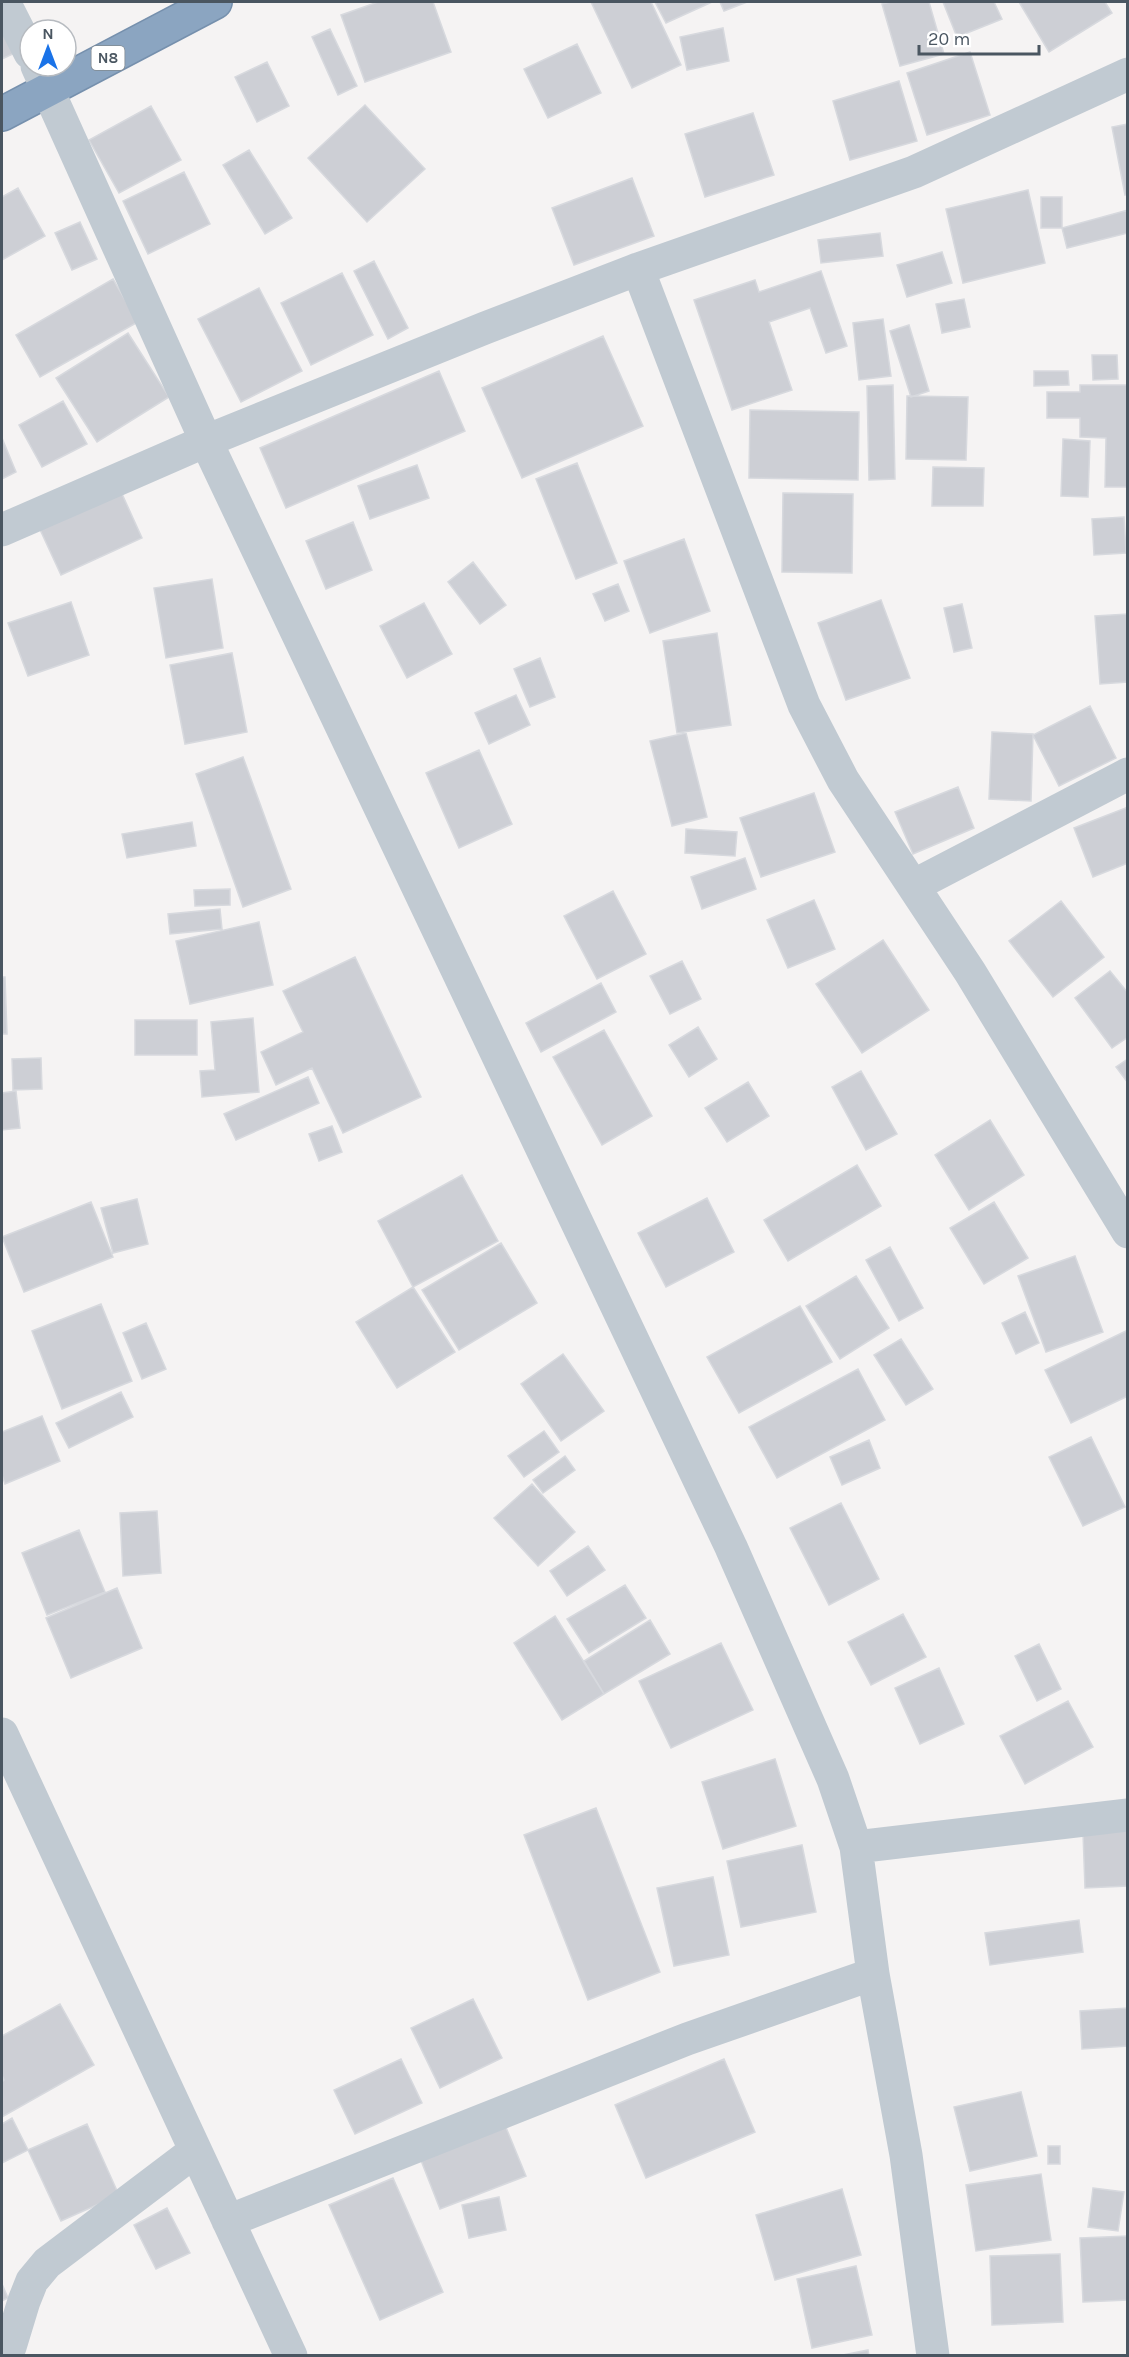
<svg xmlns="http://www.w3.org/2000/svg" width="1129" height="2357" font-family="Karla,sans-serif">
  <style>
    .building { fill: #cdcfd5; stroke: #d7d9de; stroke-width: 1.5 }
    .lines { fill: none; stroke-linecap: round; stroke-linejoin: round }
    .highway-casing { stroke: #7690ad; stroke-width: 36 }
    .street { stroke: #c1cad2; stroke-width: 33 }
    .highway { stroke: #8ba5c1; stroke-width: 33 }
    .labels { text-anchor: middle; stroke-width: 4.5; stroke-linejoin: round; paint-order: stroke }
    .shield { fill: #fff; stroke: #808990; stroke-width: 1.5 }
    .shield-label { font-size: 15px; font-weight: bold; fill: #4a5661 }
  </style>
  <rect width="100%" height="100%" fill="#f5f3f3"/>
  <path class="building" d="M378,2H433L451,52L365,82L341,15Z
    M591,2H651L681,65L632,88Z
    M655,2H712L666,23Z
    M720,2H747L724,11Z
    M891,2H929L944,54L900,66L882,4Z
    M943,2H994L1002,19L957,37Z
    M1019,2H1105L1112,13L1049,52Z
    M2,24L17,52L2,59Z
    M723,28L729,61L687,70L680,37Z
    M330,29L357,86L338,95L312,37Z
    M577,44L601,93L548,118L524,69Z
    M970,52L990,115L927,135L907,73Z
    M267,62L289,106L257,122L235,77Z
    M899,81L917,141L850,160L833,101Z
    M365,105L425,169L367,222L308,158Z
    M151,106L181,160L119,193L89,140Z
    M753,113L774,175L705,197L685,134Z
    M1128,124V194L1125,195L1112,127Z
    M249,150L292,218L265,234L223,165Z
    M184,172L210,224L148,254L123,201Z
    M632,178L654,236L574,265L552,208Z
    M18,188L45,236L2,260V197Z
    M1028,190L1045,263L963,283L946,209Z
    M1041,197H1062V228H1041Z
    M1128,210V233L1067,248L1062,228Z
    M80,222L97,259L72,270L55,233Z
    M880,233L883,256L821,263L818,240Z
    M942,252L952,283L907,297L897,265Z
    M374,261L408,328L388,339L354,271Z
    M821,271L847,346L826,353L810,308L769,322L792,390L732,410L694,300L755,280L759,292Z
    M342,273L373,335L311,365L281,303Z
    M113,279L138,322L40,377L16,335Z
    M259,288L302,371L241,402L198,319Z
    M964,299L970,327L942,333L936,304Z
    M883,319L891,376L859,380L853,323Z
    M909,325L929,391L911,397L890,331Z
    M128,333L169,397L97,442L56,378Z
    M603,336L643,426L522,478L482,388Z
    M1092,355H1117L1118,379L1093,380Z
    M439,371L465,431L286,508L260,448Z
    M1034,371H1068L1069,385L1034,386Z
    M893,385L895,479L869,480L867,386Z
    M1080,385H1128V487H1105L1106,438L1080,437V418H1047V392H1080Z
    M907,396L968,397L966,460L906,459Z
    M63,401L87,444L42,467L19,425Z
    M750,410L859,412L858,480L749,478Z
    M2,438L16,472L2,479Z
    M1063,439L1090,441L1088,497L1061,496Z
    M577,463L617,563L576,579L536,479Z
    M417,465L429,498L370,519L358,486Z
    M933,467L984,468L983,506H932Z
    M118,485L142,538L61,575L36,521Z
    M783,493L853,494L852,573L782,572Z
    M1124,517L1126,553L1094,555L1092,519Z
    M353,522L372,570L326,589L306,541Z
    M684,539L710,611L650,633L624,561Z
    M473,562L506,605L480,624L448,582Z
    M212,579L223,648L166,658L154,588Z
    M618,584L629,611L605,621L593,594Z
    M881,600L910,678L846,700L818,623Z
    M71,602L89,655L28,676L8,623Z
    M424,603L452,654L407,678L380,626Z
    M962,604L972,648L954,652L944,608Z
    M1128,614V682L1100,684L1095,616Z
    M717,633L731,725L677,733L663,641Z
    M232,653L247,732L185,744L170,665Z
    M540,658L555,697L530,707L514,669Z
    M516,695L530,725L489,744L475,713Z
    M1090,706L1116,758L1059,786L1033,735Z
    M992,732L1033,734L1031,801L989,799Z
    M686,733L707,817L672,826L650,741Z
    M479,750L512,824L459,848L426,773Z
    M243,757L291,889L243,907L196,774Z
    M958,787L974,828L913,854L895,812Z
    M814,793L835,852L761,877L740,818Z
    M1128,807V863L1093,877L1074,828Z
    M192,822L196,846L127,858L122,834Z
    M686,829L737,832L735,856L685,853Z
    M745,858L756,889L702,909L691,877Z
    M230,889V905L195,906L194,890Z
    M613,891L646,954L597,979L564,916Z
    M814,900L835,949L788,968L767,920Z
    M1061,901L1104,957L1053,997L1009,941Z
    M220,909L222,929L170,934L168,914Z
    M259,922L273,985L190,1004L176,941Z
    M883,940L929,1010L862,1053L816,984Z
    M355,957L421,1097L343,1133L312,1068L276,1085L261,1052L303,1032L283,991Z
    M682,961L701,999L670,1014L650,976Z
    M1110,971L1128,993V1037L1112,1048L1075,998Z
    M2,977H5L7,1034H2Z
    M601,983L616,1012L541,1052L526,1023Z
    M253,1018L259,1092L202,1097L200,1071L215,1070L211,1022Z
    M135,1020H197V1055H135Z
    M698,1027L717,1059L689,1077L669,1045Z
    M604,1030L652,1116L602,1145L553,1057Z
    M41,1058L42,1089L13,1090L12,1059Z
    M1128,1059V1083L1116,1067Z
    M861,1071L897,1134L866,1150L832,1087Z
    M308,1077L319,1103L236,1140L224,1114Z
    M748,1082L769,1116L727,1142L705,1108Z
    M16,1091L20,1128L2,1130V1093Z
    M990,1120L1024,1175L969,1210L935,1155Z
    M332,1126L342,1152L319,1161L309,1134Z
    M857,1165L881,1206L788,1261L764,1220Z
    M462,1175L498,1241L413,1287L378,1221Z
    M707,1198L734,1252L666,1287L638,1233Z
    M137,1199L148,1244L113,1253L101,1208Z
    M91,1202L113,1257L24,1292L2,1237Z
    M994,1202L1028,1258L984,1284L950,1228Z
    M501,1243L537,1303L459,1350L422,1290Z
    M890,1247L923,1308L899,1321L866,1260Z
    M1075,1256L1103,1332L1046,1352L1018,1276Z
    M856,1276L889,1328L840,1359L806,1306Z
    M413,1287L455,1352L397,1388L356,1322Z
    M101,1304L132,1381L62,1409L32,1331Z
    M800,1306L832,1362L739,1413L707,1357Z
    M1025,1312L1039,1343L1016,1354L1002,1323Z
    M146,1323L166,1369L142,1379L123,1333Z
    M1128,1330V1396L1071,1423L1045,1370Z
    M901,1339L933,1389L906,1405L874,1355Z
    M563,1354L604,1411L561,1441L521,1384Z
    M858,1369L885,1420L777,1478L749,1427Z
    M121,1392L133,1417L69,1448L56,1423Z
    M42,1416L60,1461L5,1484L2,1475V1432Z
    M544,1431L559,1452L524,1477L508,1456Z
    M1091,1437L1125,1507L1083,1526L1049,1457Z
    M869,1440L880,1468L842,1485L830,1457Z
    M565,1456L575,1470L543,1493L533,1480Z
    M532,1484L575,1532L538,1566L494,1518Z
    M841,1503L879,1579L829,1605L790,1528Z
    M157,1511L161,1573L123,1576L120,1513Z
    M79,1530L105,1592L47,1615L22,1553Z
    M588,1546L605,1570L567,1596L550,1571Z
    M625,1585L646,1618L589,1653L567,1619Z
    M117,1588L142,1648L71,1678L46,1618Z
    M903,1614L926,1657L871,1685L848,1642Z
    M555,1616L604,1694L562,1720L514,1643Z
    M650,1620L670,1654L604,1694L584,1661Z
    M721,1643L753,1710L671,1748L639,1681Z
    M1039,1644L1061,1689L1037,1701L1015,1656Z
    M939,1668L964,1724L920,1744L895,1688Z
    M1068,1701L1093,1747L1025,1784L1000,1736Z
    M775,1759L796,1826L723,1849L702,1782Z
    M596,1808L660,1972L588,2000L524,1835Z
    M1128,1831V1886L1085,1888L1083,1833Z
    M802,1845L816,1912L741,1927L727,1861Z
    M713,1877L729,1955L674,1966L657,1888Z
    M1079,1920L1083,1952L990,1965L985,1933Z
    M473,1999L502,2058L440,2088L411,2028Z
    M60,2004L94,2065L2,2117V2082L4,2080L2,2075V2036Z
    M1128,2008V2046L1082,2049L1080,2011Z
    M401,2059L422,2103L355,2134L334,2090Z
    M724,2059L755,2132L646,2178L615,2105Z
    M1021,2092L1037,2156L970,2171L954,2107Z
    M12,2118L28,2150L2,2163V2124Z
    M87,2124L119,2195L61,2221L28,2150Z
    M505,2125L526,2176L440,2209L420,2158Z
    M1048,2146H1060V2164H1048Z
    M1041,2174L1051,2240L976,2251L966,2185Z
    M393,2178L443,2292L380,2320L329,2205Z
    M1093,2188L1124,2192L1118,2231L1088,2227Z
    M842,2189L861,2255L775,2280L756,2215Z
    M499,2197L506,2230L469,2238L462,2205Z
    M167,2208L190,2253L156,2269L134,2225Z
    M1128,2236V2300L1083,2302L1080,2238Z
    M1060,2254L1063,2322L992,2325L990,2256Z
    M856,2266L872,2335L812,2348L797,2279Z
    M2,2284L8,2298L2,2301Z
    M868,2350L869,2356H838Z"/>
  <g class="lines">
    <defs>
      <path id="highway" d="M2,114L215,2"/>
    </defs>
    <use href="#highway" class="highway-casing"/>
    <path class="street" d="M4,2L30,53
      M37,66L206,441L731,1547L833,1779L856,1847L873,1974L906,2155L933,2356
      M638,269L804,705L843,780L970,972L1128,1232
      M2,530L206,441L485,328L638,269L914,172L1128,74
      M915,885L1128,774
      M2,1734L291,2356
      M856,1847L1128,1815
      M228,2221L687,2039L873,1974
      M4,2356L10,2347L24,2301L32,2281L47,2263L195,2151"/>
    <use href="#highway" class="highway"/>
  </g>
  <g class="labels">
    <rect class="shield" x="91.5" y="46" width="33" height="24" rx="4.5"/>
    <g class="shield-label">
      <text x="108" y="63">N8</text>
    </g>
  </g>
  <rect width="1129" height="2357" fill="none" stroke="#4a5661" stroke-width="6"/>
  <g transform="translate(48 48)"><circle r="28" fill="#ffffff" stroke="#b7bbc0" stroke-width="1.5"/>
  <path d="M0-4.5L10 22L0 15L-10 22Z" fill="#1a73e8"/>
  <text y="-9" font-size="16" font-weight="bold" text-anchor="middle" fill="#4a5661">N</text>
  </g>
  <path d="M919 45v9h120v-9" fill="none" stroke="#4a5661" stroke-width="3"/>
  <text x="928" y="45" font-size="18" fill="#4a5661" stroke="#ffffff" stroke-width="4.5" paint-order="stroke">20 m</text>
</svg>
